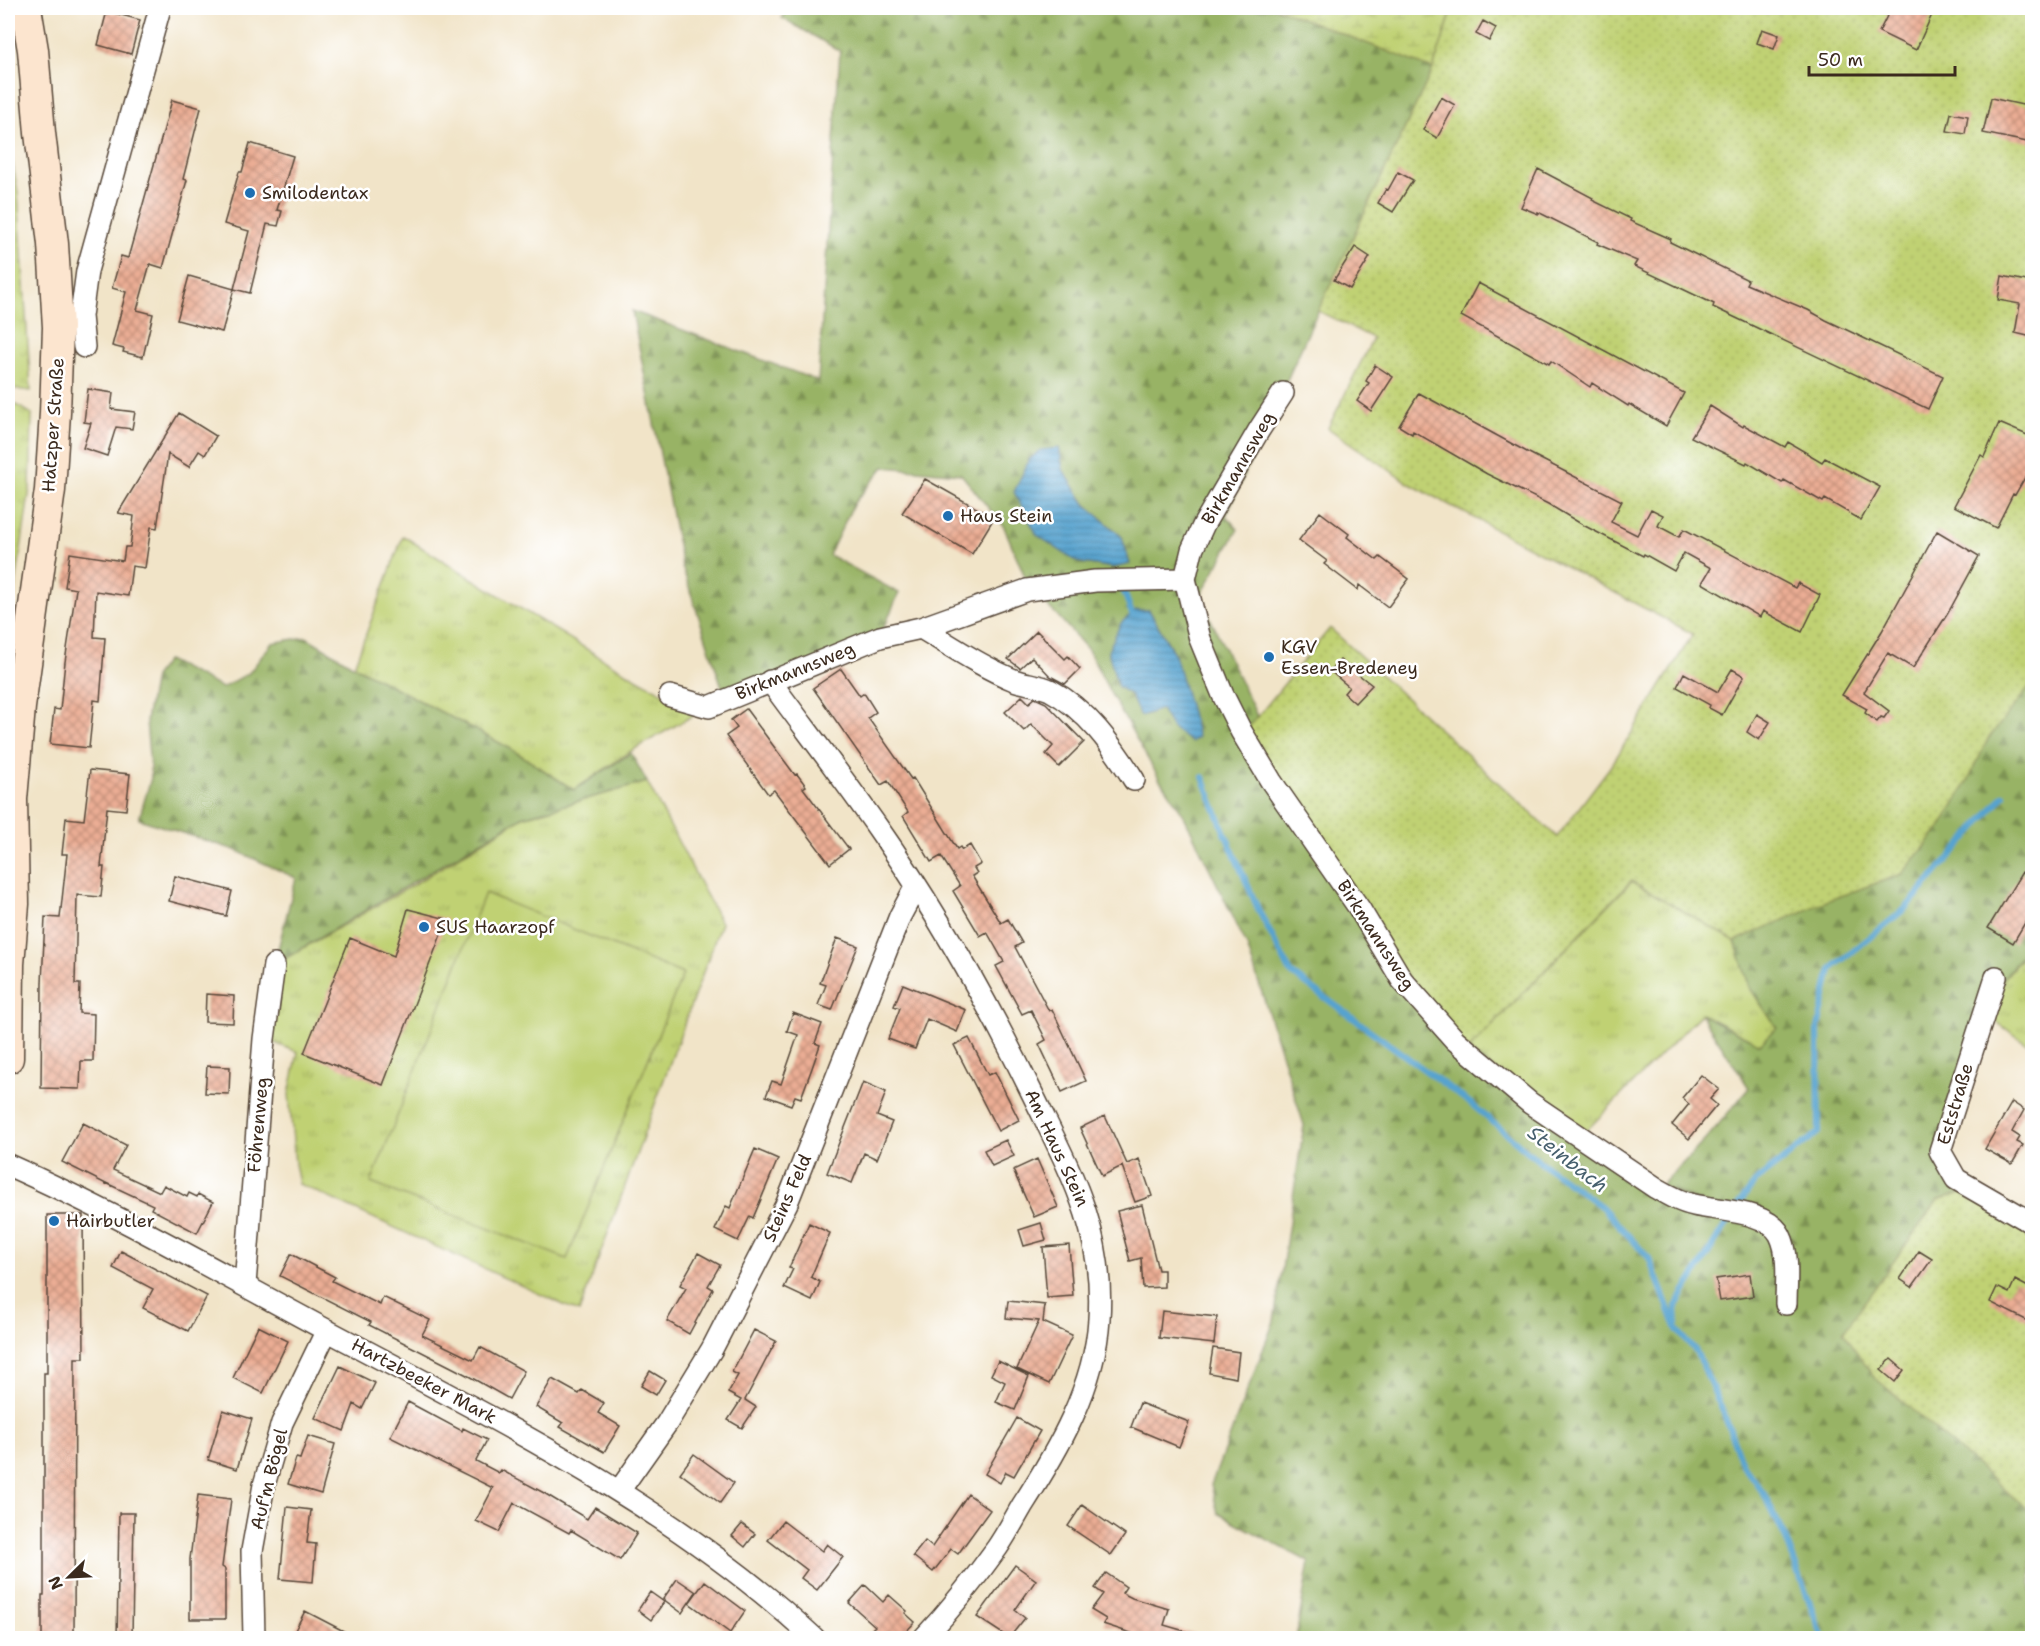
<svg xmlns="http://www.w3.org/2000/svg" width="2040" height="1646" font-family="'Shantell Sans',sans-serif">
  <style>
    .grass { fill: url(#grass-tufts); stroke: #7e7e48; stroke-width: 1.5 }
    .forest { fill: url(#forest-firs); stroke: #6a6e42; stroke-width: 1.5; fill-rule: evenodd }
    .wetland { fill: url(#wetland-marsh); stroke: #7e7e48; stroke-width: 1.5 }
    .garden { fill: url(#garden-dots); stroke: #7e7e48; stroke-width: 1.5 }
    .pitch { fill: #c0d173; stroke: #7e7e48; stroke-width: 1.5 }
    .water { fill: url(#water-rules); stroke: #486676; stroke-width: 1.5 }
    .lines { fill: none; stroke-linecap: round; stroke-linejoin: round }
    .stream { stroke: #56a3cf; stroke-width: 6 }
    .building { fill: url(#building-cross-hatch) }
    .minor-casing { stroke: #564638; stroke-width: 24 }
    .secondary-casing { stroke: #564638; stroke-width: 33 }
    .minor { stroke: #fff; stroke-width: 21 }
    .secondary { stroke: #fce5cf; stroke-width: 30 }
    .poi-dot { fill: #1f6fb2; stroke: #fff; stroke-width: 2 }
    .labels { text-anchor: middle; stroke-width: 5; stroke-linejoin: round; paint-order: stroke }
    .poi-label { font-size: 18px; fill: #3b2a1e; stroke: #fff; text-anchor: start }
    .street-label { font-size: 18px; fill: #3b2a1e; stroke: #fff }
    .water-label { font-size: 20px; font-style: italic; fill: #47606e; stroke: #fff }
  </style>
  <defs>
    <pattern id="grass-tufts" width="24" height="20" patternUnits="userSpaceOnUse" patternTransform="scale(1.5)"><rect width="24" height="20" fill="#c0d173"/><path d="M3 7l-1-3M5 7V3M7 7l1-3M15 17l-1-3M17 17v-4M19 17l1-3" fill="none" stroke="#a6b463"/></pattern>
    <pattern id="forest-firs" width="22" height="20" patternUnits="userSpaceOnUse" patternTransform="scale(1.5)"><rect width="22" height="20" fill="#98b365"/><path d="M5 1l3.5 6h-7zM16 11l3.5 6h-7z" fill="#7d9253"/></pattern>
    <pattern id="wetland-marsh" width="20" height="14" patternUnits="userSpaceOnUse" patternTransform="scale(1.5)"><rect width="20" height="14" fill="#c0d173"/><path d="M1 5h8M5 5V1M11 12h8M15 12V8" fill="none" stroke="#a6b463"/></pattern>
    <pattern id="garden-dots" width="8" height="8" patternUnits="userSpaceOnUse" patternTransform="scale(1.5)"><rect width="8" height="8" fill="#c0d173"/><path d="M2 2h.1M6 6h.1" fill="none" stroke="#a6b463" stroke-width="1.8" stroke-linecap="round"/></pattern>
    <pattern id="water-rules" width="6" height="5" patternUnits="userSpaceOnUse" patternTransform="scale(1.5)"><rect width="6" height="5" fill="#56a3cf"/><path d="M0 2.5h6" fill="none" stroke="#4885a7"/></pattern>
    <pattern id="building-cross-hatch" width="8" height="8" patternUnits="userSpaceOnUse" patternTransform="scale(1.5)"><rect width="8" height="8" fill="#ebad94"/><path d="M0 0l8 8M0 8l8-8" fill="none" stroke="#c08d78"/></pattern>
  </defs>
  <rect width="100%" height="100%" fill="#fff"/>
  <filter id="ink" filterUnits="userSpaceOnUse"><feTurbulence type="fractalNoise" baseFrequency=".0167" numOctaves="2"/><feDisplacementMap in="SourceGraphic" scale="12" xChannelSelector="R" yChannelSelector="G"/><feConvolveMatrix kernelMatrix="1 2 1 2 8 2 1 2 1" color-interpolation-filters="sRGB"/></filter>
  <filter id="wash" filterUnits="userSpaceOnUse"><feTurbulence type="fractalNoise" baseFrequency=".008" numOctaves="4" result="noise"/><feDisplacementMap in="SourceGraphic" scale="24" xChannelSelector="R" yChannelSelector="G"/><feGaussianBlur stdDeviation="1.35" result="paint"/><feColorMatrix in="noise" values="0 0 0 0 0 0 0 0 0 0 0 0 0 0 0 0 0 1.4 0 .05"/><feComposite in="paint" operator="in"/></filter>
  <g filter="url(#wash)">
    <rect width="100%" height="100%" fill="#f1e4c8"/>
    <path class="grass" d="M8,140L18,192L31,391L8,388Z
      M8,400L32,414L30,488L9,630L18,638L8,691Z
      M403,536L606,661L670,697L708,707L631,751L574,790L511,749L354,666Z
      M647,782L721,923L579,1312L299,1184L295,1164L289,1094L298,1052L267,1040L274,965L416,883L523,817Z
      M1632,881L1735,941L1750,988L1777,1028L1760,1044L1701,1014L1582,1135L1468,1050Z
      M2029,949H2032V1047L1978,1009Z"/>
    <path class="forest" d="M786,8H1277L1433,69L1318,311L1226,516L1238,529L1200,597L1257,716L1245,732L1454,1040L1659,1187L1795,1241L1794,1239L1661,1186L1707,1138L1749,1088L1701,1014L1760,1044L1777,1028L1750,988L1735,941L1829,900L1902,874L1938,831L1967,783L1988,739L2032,681V943L1978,1009L1939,1151L1977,1189L2029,1509L2032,1513V1638H1296L1309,1562L1218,1513L1211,1485L1274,1321L1304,1125L1247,946L1182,812L1160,780L1112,696L1088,650L1057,615L1031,591L1004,527L961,474L884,467L854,503L829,555L899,593L880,636L726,699L682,566L632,311L818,381L840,51L782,18ZM1059,448L1063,470L1085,504L1122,537L1114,568L1077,562ZM1149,610L1175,655L1140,715L1130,693Z
      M306,637L354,666L511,749L574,790L631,753L647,782L522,817L274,965L296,878L235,850L139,819L151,778L146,721L154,677L167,660L222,688L249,673L272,643Z"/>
    <path class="wetland" d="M1276,8H1453L1433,69Z"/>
    <path class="garden" d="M1453,8H2032V684L1988,739L1967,783L1938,831L1902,874L1829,900L1735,941L1631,881L1468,1050L1403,979L1245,732L1330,628L1557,837L1613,763L1693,634L1410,484L1328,428L1373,338L1318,311L1433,69Z
      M1977,1189L2032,1224V1513L1873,1376L1843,1332L1938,1200Z"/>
    <path class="pitch" d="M485,893L683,974L567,1259L371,1183Z"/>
    <path class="water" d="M1059,448L1063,470L1085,504L1122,537L1130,564L1114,568L1077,562L1037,535L1014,492L1029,460L1041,450Z
      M1136,610H1149L1175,655L1198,737L1191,742L1172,728L1161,709L1140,716L1130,694L1118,687L1108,651L1121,623Z"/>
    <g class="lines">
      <path class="stream" d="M1123,589L1132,614
        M1203,777L1224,831L1259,911L1291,973L1470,1103L1540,1162L1602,1207L1649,1258L1677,1330L1696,1351L1724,1414L1742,1464L1764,1494L1785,1537L1823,1638
        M1677,1324L1676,1306L1737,1206L1757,1180L1819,1132L1818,1028L1831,969L1906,908L2004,795"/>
    </g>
    <g id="blocks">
      <path class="building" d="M1891,8H1935L1916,50L1879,32Z
        M107,11L140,20L131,54L98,45Z
        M1483,21L1496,28L1489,41L1476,34Z
        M1762,29L1779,35L1774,49L1757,43Z
        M1441,97L1455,105L1437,138L1423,130Z
        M1991,98L2032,107V143L1983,133Z
        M172,100L201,108L183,179L187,180L163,268L150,264L137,310L153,314L143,357L123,352L124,349L112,346L126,292L112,288L121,256L128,258Z
        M1951,113L1968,116L1965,134L1947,131Z
        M250,143L293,156L277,210L282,211L278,226L267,224L250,293L234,289L249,231L224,224L239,172H242Z
        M1538,169L1593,198L1592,200L1631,219L1630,221L1671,239L1670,242L1748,280L1746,284L1808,310L1826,320L1943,376L1928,409L1713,307L1714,304L1634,266L1637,261L1597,244L1598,242L1538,212V214L1521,207Z
        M1398,172L1413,180L1393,212L1378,203L1386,189L1388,190Z
        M1355,247L1370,257L1350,289L1334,280Z
        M189,276L234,289L222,332L177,320Z
        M2002,276L2032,282V337L2015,333L2020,304L1998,300Z
        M1478,283L1684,393L1666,426L1629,404L1628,406L1592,383L1590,387L1551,361L1549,364L1461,316Z
        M1375,365L1393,377L1371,411L1357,401L1369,383L1366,381Z
        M88,389L113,393L111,409L135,412L132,429L116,427L107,456L83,448L91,423L84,422Z
        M1419,393L1527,452L1622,501L1611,522L1637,535L1651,509L1663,515L1658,526L1679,537L1684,529L1795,588L1798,583L1820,595L1802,632L1763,611L1760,617L1702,583L1711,568L1684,553L1674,571L1644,554L1643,556L1583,525L1548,504L1487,474L1413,431L1412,434L1399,426Z
        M1710,406L1743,427L1744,425L1785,447L1788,442L1822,462L1825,458L1880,487L1861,520L1825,499L1823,502L1784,480L1782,483L1747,462L1746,464L1691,437Z
        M179,413L216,436L205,455L199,451L189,467L168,454L157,528L151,527L145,568L132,566L128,596L96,591L94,637L105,638L100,701L94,700L89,748L50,744L54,709L60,710L65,662L76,589L65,587L70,553L123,561L125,547H130L134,516L118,513Z
        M1999,423L2032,437V465L2015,495L2013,494L1996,528L1954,506L1981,455L1984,457Z
        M925,479L994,518L972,554L902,513Z
        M1320,512L1349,534L1347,537L1377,560L1380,557L1409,579L1388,607L1359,585L1358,590L1324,564L1327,561L1299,540Z
        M1937,531L1979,556L1948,613L1913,668L1888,653L1864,692L1889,711L1884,718L1881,717L1877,722L1865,713L1867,709L1842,695L1882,631Z
        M1037,631L1065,659L1068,656L1080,669L1065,684L1050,676L1032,657L1020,668L1008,659Z
        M1340,660L1372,685L1355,703L1344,693L1349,687L1330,671Z
        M841,669L860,696L864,693L876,712L868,718L911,779L913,778L957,849L960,847L962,850L970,845L981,864L974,868L977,873L972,876L1001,923L1008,919L1022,943L1015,947L1049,1011L1052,1009L1086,1081L1062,1092L1039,1044L1046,1040L1031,1010L1022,1014L996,966L1004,962L987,932L980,936L953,891L960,886L941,856L931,862L903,816L908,812L888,781L881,785L813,688Z
        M1732,669L1744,676L1722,715L1709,708L1710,705L1677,687L1684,673L1718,692Z
        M1022,696L1029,703L1035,698L1046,703L1084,742L1059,767L1046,754L1053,746L1031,724L1024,731L1005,712Z
        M746,709L795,775L797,774L806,786L803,788L849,849L830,864L774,790L768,794L726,736L737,728L731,720Z
        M1757,714L1770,722L1759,740L1747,732Z
        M90,770L130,774L126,810L107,808L101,867H104L101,897L77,895L75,984H80L79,1013L94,1014L93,1061H81L80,1089L41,1088L42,983L45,917L60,918L67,854H62L66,818L84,820Z
        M2022,872L2032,879V893L2027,903L2032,906V911L2013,943L1988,928Z
        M175,876L232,891L226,916L169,901Z
        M408,909L447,919L383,1085L304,1053L350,938L394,956Z
        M837,938L858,946L832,1010L818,1005L826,985L820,983Z
        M903,984L966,1010L957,1032L927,1019L915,1049L888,1039L900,1008L894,1006Z
        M206,994L234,996L233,1023L205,1022Z
        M793,1013L822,1024L815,1043L820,1045L812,1068L801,1098L795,1096L791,1105L766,1096L772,1081L781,1084L798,1035L787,1031Z
        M969,1038L988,1075L995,1072L1019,1120L998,1131L954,1045Z
        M207,1066L230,1067L229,1094L205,1093Z
        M1701,1075L1719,1089L1710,1099L1717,1105L1689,1139L1672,1125L1689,1104L1682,1098Z
        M863,1082L886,1092L877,1116L892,1122L877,1159L864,1153L852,1183L827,1173Z
        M2012,1102L2024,1110L2012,1132L2020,1137L2017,1142L2023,1145L2012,1164L1985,1149Z
        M1105,1116L1127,1164L1139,1159L1152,1196L1135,1202L1122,1166L1102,1176L1080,1128Z
        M83,1123L126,1145L113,1170L160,1192L164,1185L187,1197L189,1193L197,1197L198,1194L213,1202L197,1233L151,1209L153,1205L106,1183V1184L62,1162Z
        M1006,1140L1014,1156L992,1166L984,1150Z
        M755,1149L778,1159L753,1218L750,1216L738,1241L715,1230L726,1206L730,1208Z
        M1037,1159L1058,1207L1034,1217L1013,1170Z
        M1142,1205L1158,1270H1164V1287L1143,1288L1141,1258L1130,1261L1117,1211Z
        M47,1215H83L84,1358H75L74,1638H42V1595H44V1373H47Z
        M809,1223L830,1233L811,1277L820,1282L812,1301L784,1288L793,1269L789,1268Z
        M1041,1223L1046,1240L1024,1246L1019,1230Z
        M1069,1245L1073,1296L1047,1298L1043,1247Z
        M121,1251L207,1296L188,1331L143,1308L153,1289L113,1268Z
        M1919,1251L1932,1259L1912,1287L1900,1279Z
        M698,1253L720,1265L708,1286L713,1289L689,1334L667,1321L686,1288L680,1285Z
        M291,1254L335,1277L332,1281L380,1305L383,1297L430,1320L422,1335L473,1360L480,1347L524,1371L509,1399L465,1374L369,1325L371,1322L280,1276Z
        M1750,1274L1753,1296L1720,1301L1716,1279Z
        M2015,1280L2032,1289V1323L1990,1302L1997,1287L2009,1293Z
        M1008,1301L1045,1305L1043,1322L1072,1335L1049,1384L1017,1369L1039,1321L1006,1318Z
        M1162,1311L1217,1317L1214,1344L1159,1338Z
        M258,1326L288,1341L263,1393L233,1378Z
        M754,1330L776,1341L745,1400L756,1407L742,1428L728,1420L741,1400L728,1393L738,1375L732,1372Z
        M1213,1348L1239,1352L1236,1378L1209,1373Z
        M1891,1359L1904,1370L1895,1382L1881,1370Z
        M998,1361L1029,1376L1015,1410L996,1402L1005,1382L991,1375Z
        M340,1366L375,1383L362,1409L354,1404L344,1431L315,1418Z
        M650,1371L665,1380L656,1395L641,1386Z
        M552,1379L579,1394L582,1390L604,1403L598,1413L620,1426L604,1452L560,1427L563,1423L536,1407Z
        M408,1402L462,1431L463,1428L487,1440L476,1461L499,1473L501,1470L544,1493L587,1519L595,1507L637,1533L620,1560L571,1530L569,1533L514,1503L499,1532L476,1521L493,1488L390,1437Z
        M1140,1403L1189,1422L1179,1447L1131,1427Z
        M223,1410L252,1419L237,1469L208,1460Z
        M1017,1418L1040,1431L1014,1476L1006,1472L1000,1483L985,1474Z
        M308,1436L335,1444L321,1494L288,1484L296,1458L300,1459Z
        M694,1454L734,1483L720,1503L680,1473Z
        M968,1494L990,1510L958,1554L951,1549L933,1572L913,1556L925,1541L932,1547Z
        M198,1495L231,1499L222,1567L225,1569V1619H190V1559Z
        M1082,1505L1125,1535L1111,1555L1068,1526Z
        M287,1507L311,1510L307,1543L316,1544L313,1582L280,1579Z
        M119,1513H134L132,1638H117Z
        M783,1521L822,1551L827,1544L843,1557L817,1590L801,1578L807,1570L768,1540Z
        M742,1524L755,1534L745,1547L732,1536Z
        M1015,1565L1036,1580L1015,1610L1025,1618L1009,1638L977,1617Z
        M1106,1573L1126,1587L1122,1593L1132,1598L1169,1609L1164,1625L1195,1634L1194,1638H1146L1103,1624L1106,1619L1091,1610L1103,1594L1095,1588Z
        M677,1579L696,1592L682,1613L663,1599Z
        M705,1581L745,1611L730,1633L689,1603Z
        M865,1585L883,1602L889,1595L907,1611L905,1613L915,1622L900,1638H883L872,1629L875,1626L849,1603Z
        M650,1592L664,1602L651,1620L638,1610Z
        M305,1611L357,1638H291Z"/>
    </g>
  </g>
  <g filter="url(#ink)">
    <use href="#blocks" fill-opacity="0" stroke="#564638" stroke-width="1.5"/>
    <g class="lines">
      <defs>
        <path id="minor" d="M84,347L81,316L87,271L160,8
          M1185,579L1192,550L1204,524L1259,430L1283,393
          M921,628C951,646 982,667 1014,680C1025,684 1039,685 1050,690C1087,710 1112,745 1134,780
          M770,681C806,730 843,778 878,828C937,912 988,1003 1033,1095C1070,1171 1105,1231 1099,1319C1095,1387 1058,1450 1022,1506C1014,1520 1006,1535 997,1548C974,1580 950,1610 924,1638
          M670,696L709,707L880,637L921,628L1027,590L1095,581L1185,579L1200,639L1223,695L1241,731L1271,781L1359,908L1402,980L1455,1040L1530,1103L1656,1188C1668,1195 1680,1202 1694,1205C1718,1211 1767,1210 1780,1235C1790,1255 1786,1283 1786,1304
          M1996,977L1940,1151L1956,1179L2032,1223
          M8,1165C118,1214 223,1275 330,1332C500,1422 673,1507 814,1638
          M245,1285L264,1039L274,965
          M619,1491L667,1423L712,1349L787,1203L900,916L916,886
          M254,1638L252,1551L264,1485L282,1423L327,1330"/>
        <path id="secondary" d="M8,1058L9,964L14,904L12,799L20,707L50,490L55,413L58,327L53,244L40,133L33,50L26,8"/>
      </defs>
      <use href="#minor" class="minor-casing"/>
      <use href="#secondary" class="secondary-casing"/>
      <use href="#minor" class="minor"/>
      <use href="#secondary" class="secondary"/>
    </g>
  </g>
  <g class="poi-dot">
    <circle cx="250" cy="193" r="6"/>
    <circle cx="948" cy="516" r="6"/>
    <circle cx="1269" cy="657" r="6"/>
    <circle cx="424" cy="927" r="6"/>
    <circle cx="54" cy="1221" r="6"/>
  </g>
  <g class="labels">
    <g class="poi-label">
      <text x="262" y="199">Smilodentax</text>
      <text x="960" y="522">Haus Stein</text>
      <text x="1281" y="653">KGV<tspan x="1281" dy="21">Essen-Bredeney</tspan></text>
      <text x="436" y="933">SUS Haarzopf</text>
      <text x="66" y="1227">Hairbutler</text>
    </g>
    <g class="street-label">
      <text transform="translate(53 425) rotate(-86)" y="6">Hatzper Straße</text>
      <text transform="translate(1238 468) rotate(-60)" y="6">Birkmannsweg</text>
      <text transform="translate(795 671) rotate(-22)" y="6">Birkmannsweg</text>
      <text transform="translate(1376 935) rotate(57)" y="6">Birkmannsweg</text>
      <text transform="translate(1955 1104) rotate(-73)" y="6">Eststraße</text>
      <text transform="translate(258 1125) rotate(-85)" y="6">Föhrenweg</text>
      <text transform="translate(1057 1148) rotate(65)" y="6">Am Haus Stein</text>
      <text transform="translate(787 1198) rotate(-66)" y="6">Steins Feld</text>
      <text transform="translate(424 1381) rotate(28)" y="6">Hartzbeeker Mark</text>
      <text transform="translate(269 1479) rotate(-76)" y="6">Auf'm Bögel</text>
    </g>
    <g class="water-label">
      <text transform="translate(1568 1159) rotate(38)" y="7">Steinbach</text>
    </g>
  </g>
  <rect width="2040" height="1646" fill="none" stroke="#fff" stroke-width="30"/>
  <g transform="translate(69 1577) rotate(246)" stroke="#ffffff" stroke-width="4.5" paint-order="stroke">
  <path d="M0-4.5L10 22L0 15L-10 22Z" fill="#3b2a1e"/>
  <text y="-9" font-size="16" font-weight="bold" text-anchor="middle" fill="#3b2a1e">N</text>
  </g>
  <path d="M1809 66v9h146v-9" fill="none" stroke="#3b2a1e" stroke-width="3"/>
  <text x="1818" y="66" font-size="18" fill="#3b2a1e" stroke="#ffffff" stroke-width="4.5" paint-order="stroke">50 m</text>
</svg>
